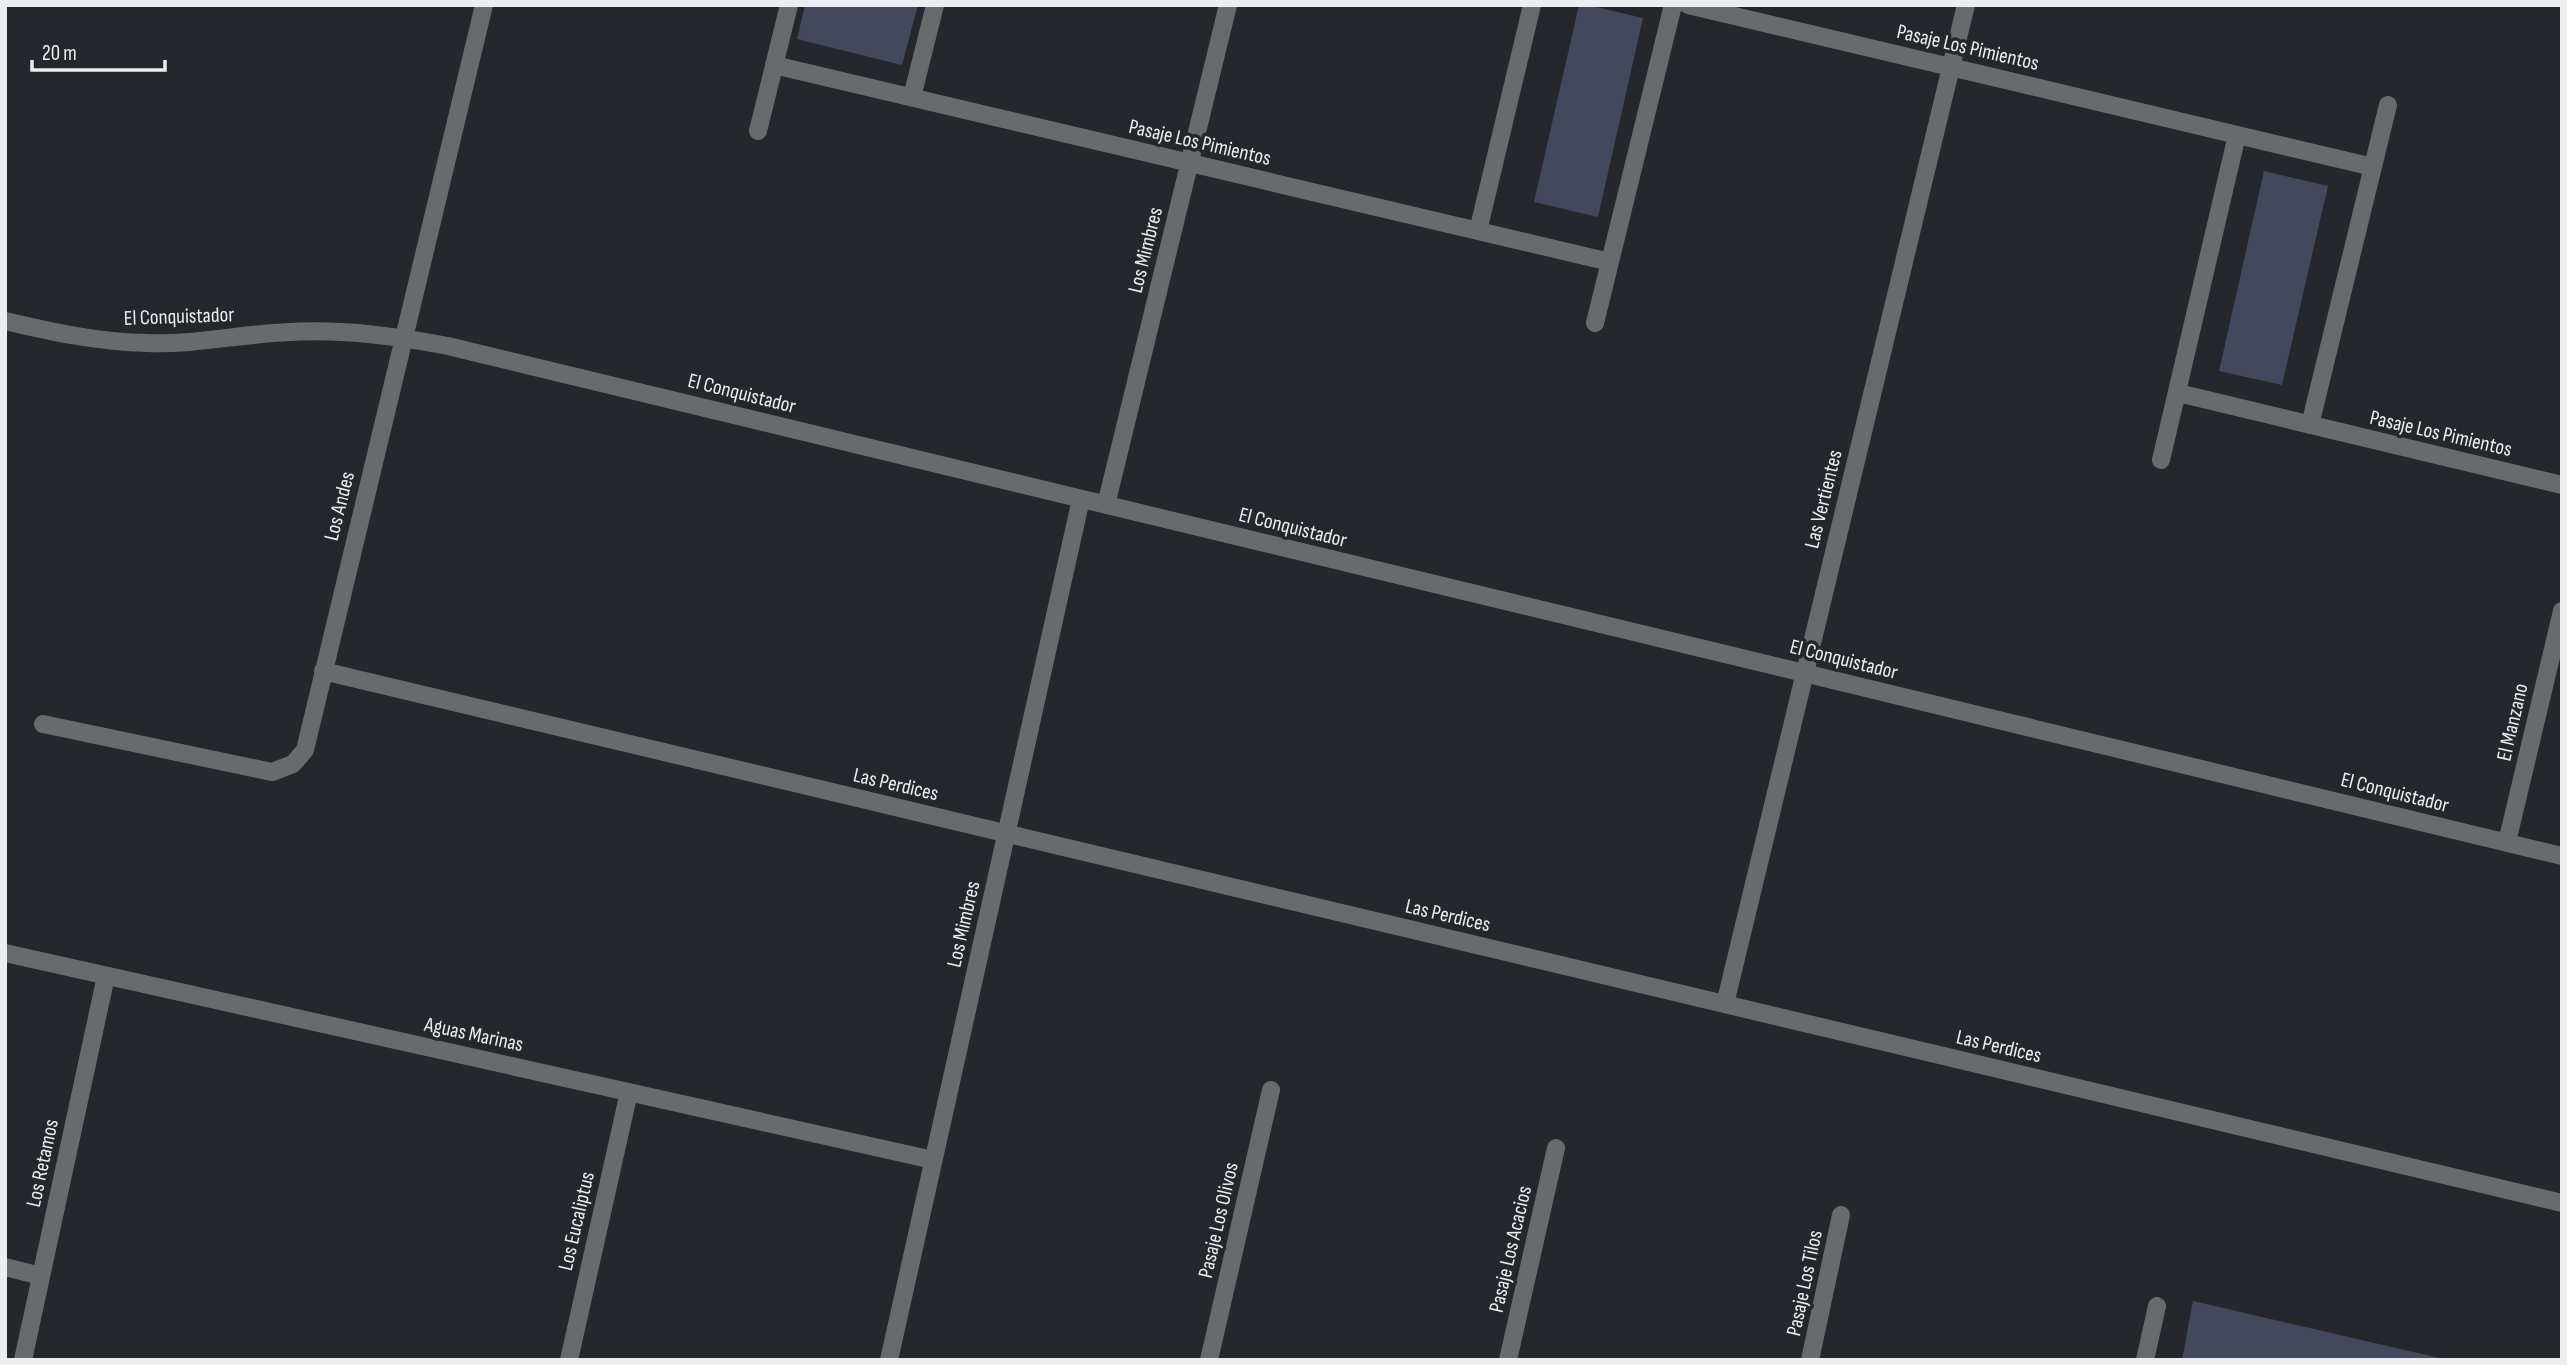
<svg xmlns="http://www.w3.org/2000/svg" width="2567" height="1365" font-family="'Sofia Sans Condensed',sans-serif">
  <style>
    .grass { fill: #43485c }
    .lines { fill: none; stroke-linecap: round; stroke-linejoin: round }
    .street { stroke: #696a6d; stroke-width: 18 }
    .labels { text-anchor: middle; stroke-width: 7; stroke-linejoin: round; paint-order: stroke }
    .street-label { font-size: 21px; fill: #ecedf0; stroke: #25272d }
  </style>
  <rect width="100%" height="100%" fill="#25272d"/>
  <path class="grass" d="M805,5H918L902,65L797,39Z
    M1579,5H1588L1643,18L1598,217L1534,202Z
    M2264,171L2328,186L2282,385L2219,371Z
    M2193,1301L2448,1360H2182Z"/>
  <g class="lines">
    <path class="street" d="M1688,5L2373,167
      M774,65L1610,262
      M912,97L935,5
      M758,131L789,5
      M1478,231L1532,5
      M5,321C52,332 98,342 147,343C195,345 242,334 289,332C343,329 395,336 448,346L2562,856
      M1595,323L1673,5
      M2178,393L2562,485
      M2310,425L2388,105
      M2161,460L2237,135
      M1106,505L1228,5
      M323,671L2562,1203
      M43,724L272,772L293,764L305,750L484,5
      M2507,842L2562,611
      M5,953L933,1160
      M1725,1004L1966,5
      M5,1267L41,1276
      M23,1360L106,976
      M569,1360L629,1092
      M889,1360L1081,499
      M1209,1360L1271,1090
      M1508,1360L1556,1148
      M1810,1360L1841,1215
      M2145,1360L2157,1306"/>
  </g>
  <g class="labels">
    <g class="street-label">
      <text transform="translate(1968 47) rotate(13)" y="7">Pasaje Los Pimientos</text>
      <text transform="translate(1200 142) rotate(13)" y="7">Pasaje Los Pimientos</text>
      <text transform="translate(1145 250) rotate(-76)" y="7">Los Mimbres</text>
      <text transform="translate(179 316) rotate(-2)" y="7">El Conquistador</text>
      <text transform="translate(742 393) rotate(14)" y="7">El Conquistador</text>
      <text transform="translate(2441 433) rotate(13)" y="7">Pasaje Los Pimientos</text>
      <text transform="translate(1823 499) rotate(-76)" y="7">Las Vertientes</text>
      <text transform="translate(339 506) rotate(-76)" y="7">Los Andes</text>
      <text transform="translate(1293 527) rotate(14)" y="7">El Conquistador</text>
      <text transform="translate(1844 659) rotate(14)" y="7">El Conquistador</text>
      <text transform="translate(2512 722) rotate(-77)" y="7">El Manzano</text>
      <text transform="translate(896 784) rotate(13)" y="7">Las Perdices</text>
      <text transform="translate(2395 792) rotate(14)" y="7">El Conquistador</text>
      <text transform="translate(1448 915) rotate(13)" y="7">Las Perdices</text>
      <text transform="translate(963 924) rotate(-77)" y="7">Los Mimbres</text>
      <text transform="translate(474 1034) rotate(12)" y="7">Aguas Marinas</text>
      <text transform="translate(1999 1046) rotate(13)" y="7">Las Perdices</text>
      <text transform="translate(42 1163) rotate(-78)" y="7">Los Retamos</text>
      <text transform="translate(1218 1220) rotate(-77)" y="7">Pasaje Los Olivos</text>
      <text transform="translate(576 1221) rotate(-77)" y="7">Los Eucaliptus</text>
      <text transform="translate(1510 1249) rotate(-77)" y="7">Pasaje Los Acacios</text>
      <text transform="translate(1804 1283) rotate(-78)" y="7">Pasaje Los Tilos</text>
    </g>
  </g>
  <rect width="2567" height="1365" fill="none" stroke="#ecedf0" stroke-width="14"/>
  <path d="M32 60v10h133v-10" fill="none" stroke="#ecedf0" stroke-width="3.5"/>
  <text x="42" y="60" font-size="21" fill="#ecedf0" stroke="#25272d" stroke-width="5" paint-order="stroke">20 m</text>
</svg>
